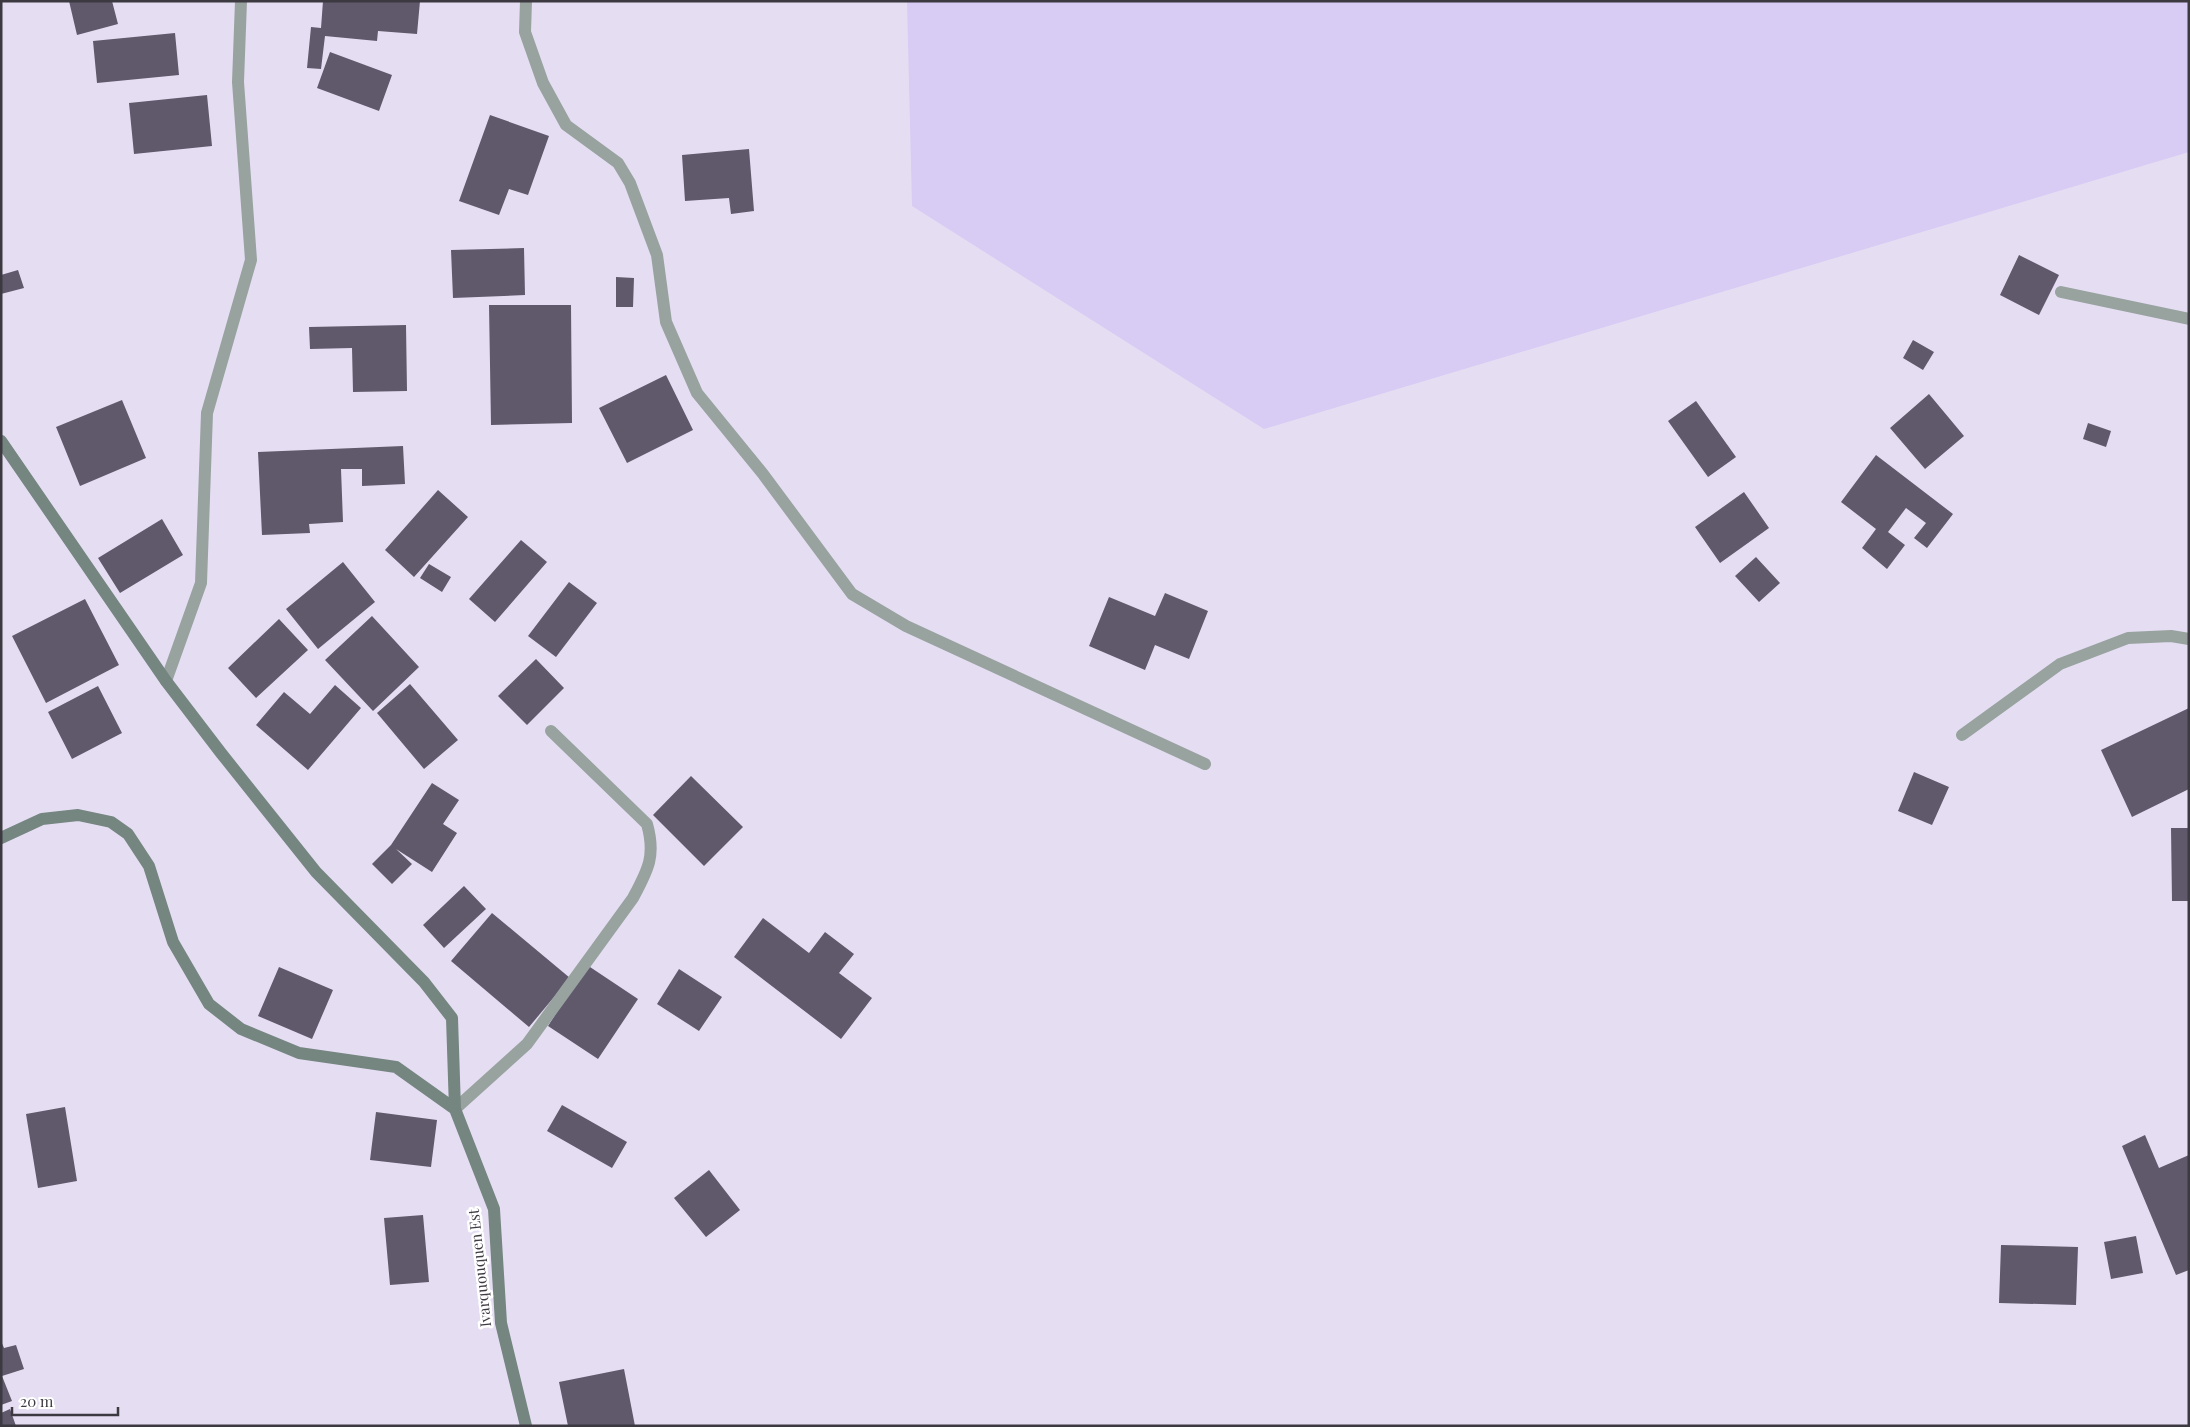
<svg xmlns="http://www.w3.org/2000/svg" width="2190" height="1427" font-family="'Playfair Display',serif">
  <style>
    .green { fill: #d8cbf4 }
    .building { fill: #5f596b }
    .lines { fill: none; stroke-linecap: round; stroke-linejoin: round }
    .street { stroke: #98a3a0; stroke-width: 12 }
    .secondary { stroke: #758580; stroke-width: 12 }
    .labels { text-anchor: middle; stroke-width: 5; stroke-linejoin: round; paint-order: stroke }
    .street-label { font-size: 15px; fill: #3c3941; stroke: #fff }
  </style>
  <rect width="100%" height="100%" fill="#e5def3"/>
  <path class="green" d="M907,1H2189V152L1264,429L912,206Z"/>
  <path class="building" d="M69,1H112L118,24L77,35Z
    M323,1H420L417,34L378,31L377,41L325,36L321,69L307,68L311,27L321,28Z
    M175,33L179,75L97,83L93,41Z
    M330,52L392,75L379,111L317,88Z
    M207,95L212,146L134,154L129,103Z
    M490,115L549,136L528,195L509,189L499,215L459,201Z
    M749,149L754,211L731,214L729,198L685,201L682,155Z
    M524,248L525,295L453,298L451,250Z
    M2019,255L2059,275L2039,315L2000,295Z
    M18,270L24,288L1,294V275Z
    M616,277L634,278L633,307H616Z
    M489,305H571L572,423L491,425Z
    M406,325L407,391L353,392L352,348L310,349L309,327Z
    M1913,340L1934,352L1923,370L1903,358Z
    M666,375L693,430L627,463L599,408Z
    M1929,394L1964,436L1925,469L1890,428Z
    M122,400L146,458L80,486L56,427Z
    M1696,401L1736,457L1708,477L1668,421Z
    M2088,423L2111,431L2106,447L2083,439Z
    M403,446L405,484L362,486V469H341L343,522L309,524L310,533L262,535L258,452Z
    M1876,455L1953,514L1927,548L1914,538L1926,523L1906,508L1888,532L1905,545L1887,569L1862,548L1876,529L1841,502Z
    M438,490L468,517L414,577L385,550Z
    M1744,492L1769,528L1720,563L1695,527Z
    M162,519L183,555L120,593L98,558Z
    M521,540L547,562L495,622L469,599Z
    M1756,557L1780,583L1759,602L1735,576Z
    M343,562L375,602L318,649L286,609Z
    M429,564L451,577L442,592L420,578Z
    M569,582L597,603L556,657L528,636Z
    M1165,593L1208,611L1189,659L1155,645L1145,670L1089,646L1109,597L1155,616Z
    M85,599L119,665L46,703L12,636Z
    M372,616L419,667L373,711L325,660Z
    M279,619L308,650L256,698L228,668Z
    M536,659L564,688L527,725L498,696Z
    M410,684L458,740L424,769L377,713Z
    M335,685L361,708L308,770L256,725L284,692L310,714Z
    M98,686L122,733L72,759L48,712Z
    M2189,708V789L2132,817L2101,750Z
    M1914,772L1949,787L1932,825L1898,811Z
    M691,776L743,827L704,866L653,815Z
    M432,783L459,800L443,824L457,833L432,872L396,849L412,864L392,884L372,864L391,845Z
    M2171,828H2189V901H2172Z
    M464,886L486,909L444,948L423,925Z
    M492,913L570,978L529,1027L451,961Z
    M763,918L809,953L825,932L854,954L839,973L872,998L841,1039L734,957Z
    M587,965L638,999L598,1059L548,1026Z
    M279,967L333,990L312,1039L258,1016Z
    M679,969L722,997L699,1031L657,1004Z
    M562,1105L627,1142L612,1168L547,1131Z
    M65,1107L77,1181L38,1188L26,1114Z
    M376,1112L437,1120L431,1167L370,1160Z
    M2145,1135L2159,1168L2189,1155V1270L2176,1275L2122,1146Z
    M709,1170L740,1210L706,1237L674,1198Z
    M423,1215L429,1282L390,1285L384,1218Z
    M2136,1236L2143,1273L2111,1279L2104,1242Z
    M2001,1245L2078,1247L2076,1305L1999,1303Z
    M1,1341L4,1348L16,1345L24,1369L2,1376L12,1401L1,1405Z
    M624,1369L635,1426H568L559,1382Z
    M10,1409L16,1426H1V1413Z"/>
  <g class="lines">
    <path class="street" d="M526,1L525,32L543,83L566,125L618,163L630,183L657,255L666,322L697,393L763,474L852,594L906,626L1205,764
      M2061,292L2189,319
      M166,681L201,583L207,413L251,260L238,82L241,1
      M1962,735L2060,664L2128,638L2171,636L2189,639
      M455,1109L527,1044L633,898C648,870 656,856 647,824L551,731"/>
    <path class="secondary" d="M1,441L166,681L221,753L316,872L424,982L452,1018L455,1109
      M1,838L42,819L78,815L111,822L128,834L149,866L173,942L209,1004L241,1029L299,1053L396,1067L455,1109L494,1209L501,1323L526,1426"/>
  </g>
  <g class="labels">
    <g class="street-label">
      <text transform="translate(480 1268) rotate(-96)" y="5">Ivarquouquen Est</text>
    </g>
  </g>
  <rect width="2190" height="1427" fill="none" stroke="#3c3941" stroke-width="5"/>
  <path d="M12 1407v8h106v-8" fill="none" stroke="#3c3941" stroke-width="2.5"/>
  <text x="20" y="1407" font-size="15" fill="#3c3941" stroke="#ffffff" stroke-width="4" paint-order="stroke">20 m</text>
</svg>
